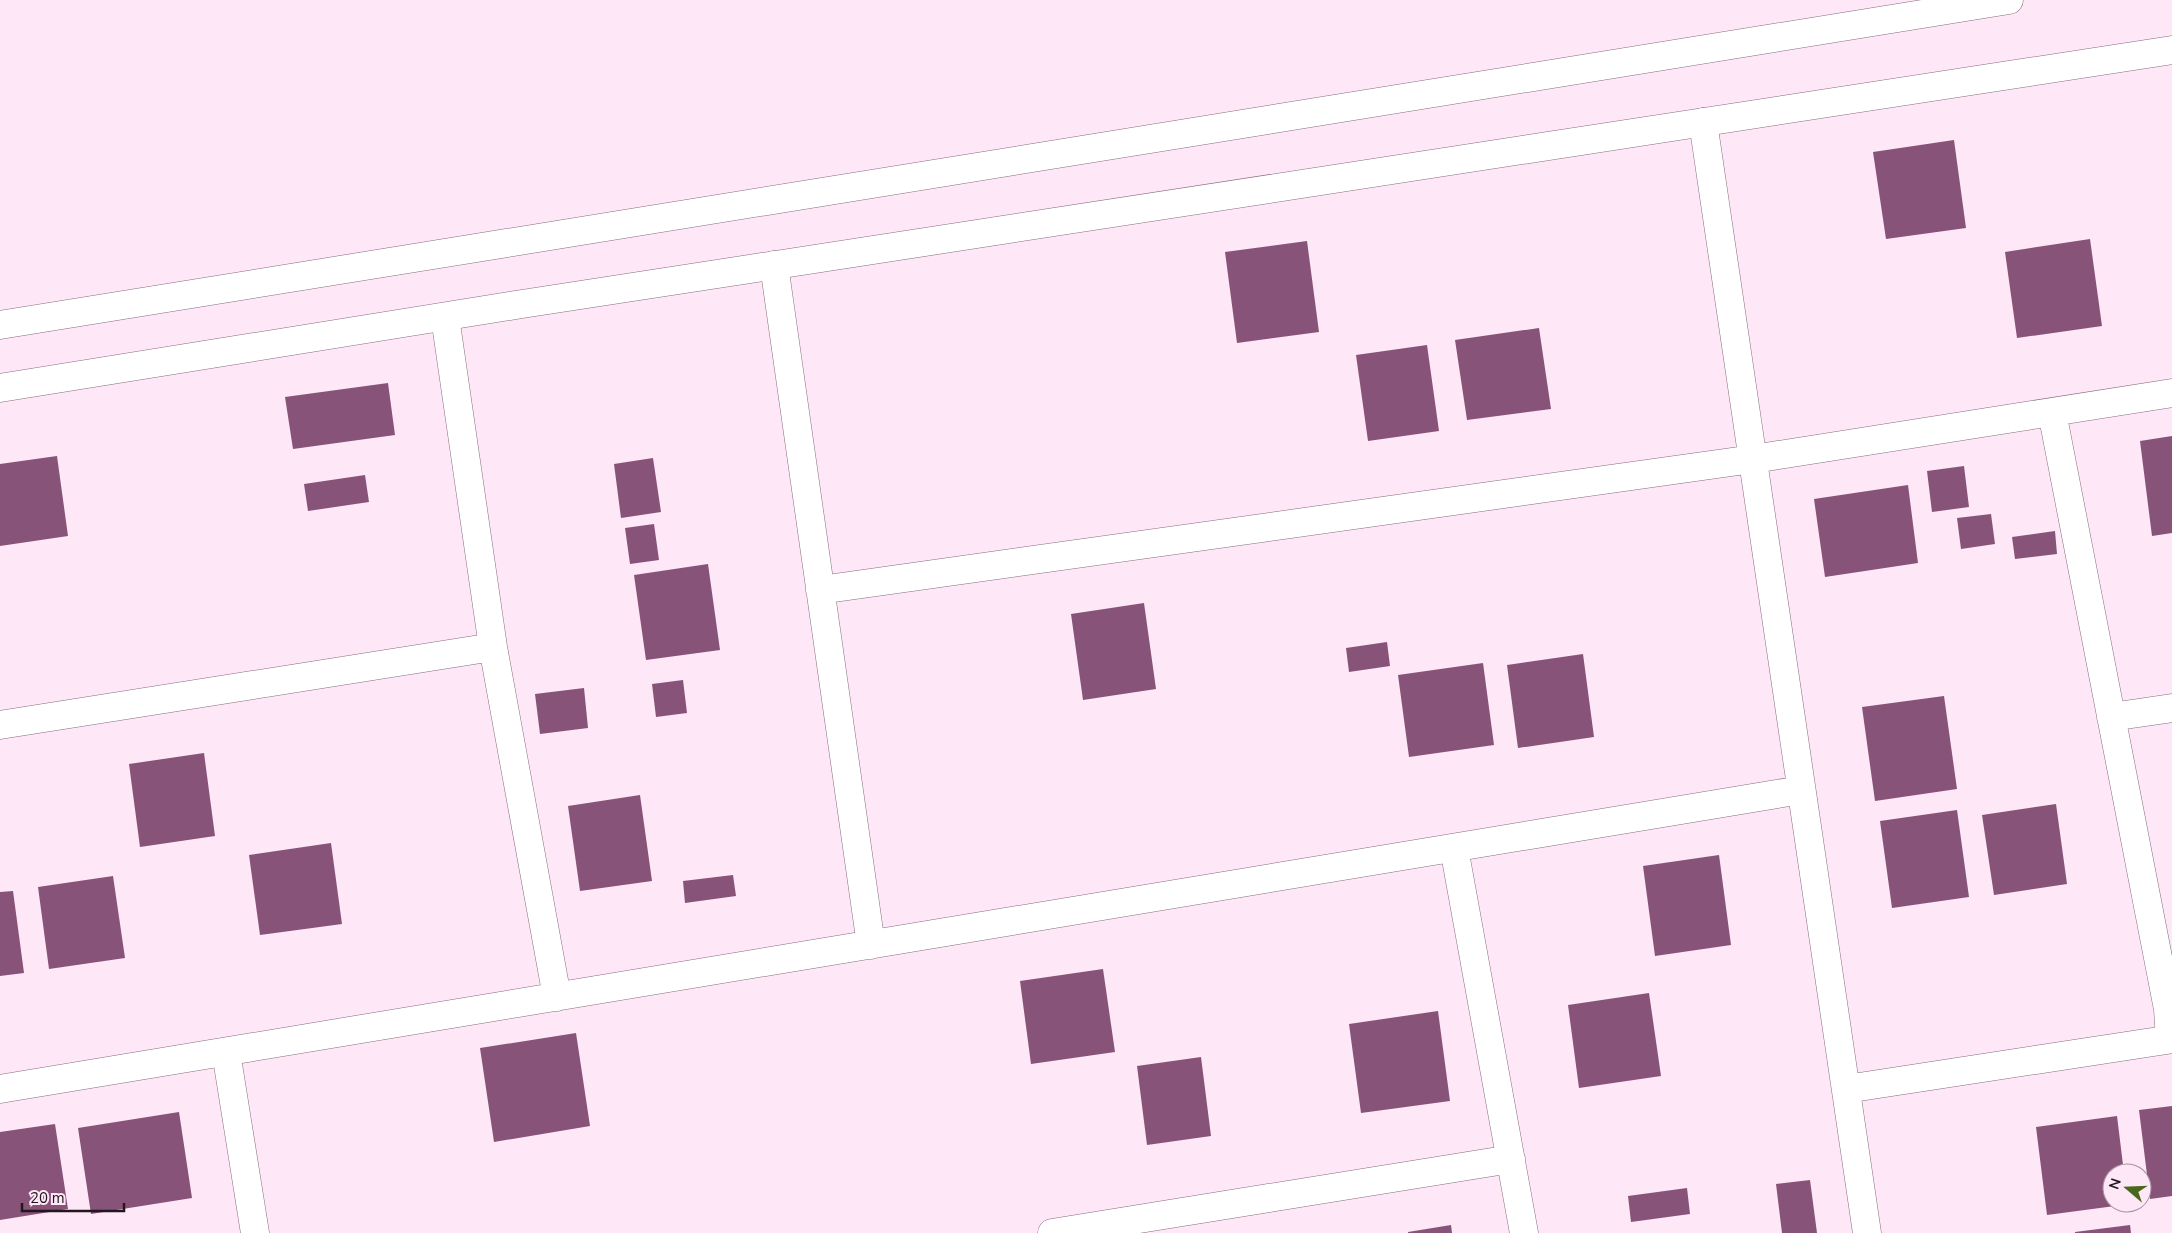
<svg xmlns="http://www.w3.org/2000/svg" width="2172" height="1233" font-family="'Nunito Sans',sans-serif">
  <style>
    .building { fill: #885378 }
    .lines { fill: none; stroke-linecap: round; stroke-linejoin: round }
    .street-casing { stroke: #866d7d; stroke-width: 29 }
    .secondary-casing { stroke: #866d7d; stroke-width: 29 }
    .street { stroke: #fff; stroke-width: 28 }
    .secondary { stroke: #fff; stroke-width: 28 }
  </style>
  <rect width="100%" height="100%" fill="#fee7f6"/>
  <path class="building" d="M1954,140L1966,228L1886,239L1873,152Z
    M2090,239L2102,326L2017,338L2005,252Z
    M1307,241L1319,332L1237,343L1225,252Z
    M1539,328L1551,409L1467,420L1455,340Z
    M1427,345L1439,431L1368,441L1356,355Z
    M388,383L395,435L293,449L285,397Z
    M2172,436V533L2152,536L2140,441Z
    M57,456L68,536L0,546V464Z
    M653,458L661,512L621,518L614,464Z
    M1964,466L1969,507L1932,512L1927,471Z
    M365,475L369,502L308,511L304,484Z
    M1908,485L1918,563L1825,577L1814,499Z
    M1991,514L1995,544L1961,549L1957,518Z
    M654,524L659,560L630,564L625,528Z
    M2055,531L2057,554L2015,559L2012,537Z
    M708,564L720,650L646,660L634,575Z
    M1144,603L1156,689L1083,700L1071,614Z
    M1387,642L1390,666L1349,672L1346,648Z
    M1583,654L1594,737L1518,748L1507,665Z
    M1483,663L1494,745L1409,757L1398,675Z
    M683,680L687,713L656,717L652,684Z
    M584,688L588,728L540,734L535,694Z
    M1944,696L1957,789L1875,801L1862,707Z
    M204,753L215,836L140,847L129,764Z
    M640,795L652,881L580,891L568,806Z
    M2056,804L2067,884L1994,895L1982,815Z
    M1957,810L1969,897L1892,908L1880,821Z
    M331,843L342,924L260,935L249,855Z
    M1719,855L1731,945L1655,956L1643,866Z
    M733,875L736,896L685,903L683,881Z
    M113,876L125,958L49,969L38,887Z
    M13,891L24,973L0,976V892Z
    M1103,969L1115,1052L1031,1064L1020,981Z
    M1649,993L1661,1076L1579,1088L1568,1005Z
    M1438,1011L1450,1101L1361,1113L1349,1024Z
    M576,1033L590,1126L494,1142L480,1048Z
    M1201,1057L1211,1136L1147,1145L1137,1066Z
    M2172,1106V1196L2150,1199L2139,1110Z
    M179,1112L192,1198L91,1214L78,1128Z
    M2117,1116L2124,1173H2112V1203L2130,1204L2047,1215L2036,1127Z
    M55,1124L68,1209L0,1220V1132Z
    M1810,1180L1817,1233H1782L1776,1184Z
    M1687,1188L1690,1214L1631,1222L1628,1196Z
    M1451,1225L1452,1233H1408V1232Z
    M2130,1225L2131,1233H2075V1232Z"/>
  <g class="lines">
    <defs>
      <path id="street" d="M1703,122L1867,1233
        M774,265L871,945
        M2052,412L2168,1009L2170,1039
        M820,590L1753,459L2172,393
        M493,647L557,997
        M2111,717L2172,708
        M0,725L493,647L445,317
        M1454,848L1524,1233
        M226,1052L255,1233
        M0,1089L1801,790
        M1846,1089L2172,1039
        M1052,1233L1511,1159"/>
      <path id="secondary" d="M0,325L2009,0
        M0,388L522,304L2172,50"/>
    </defs>
    <use href="#street" class="street-casing"/>
    <use href="#secondary" class="secondary-casing"/>
    <use href="#street" class="street"/>
    <use href="#secondary" class="secondary"/>
  </g>
  <g transform="translate(2127 1188) rotate(289)"><circle r="24" fill="#fee7f6" stroke="#a6949f"/>
  <path d="M0-4L9 19L0 12L-9 19Z" fill="#49681d"/>
  <text y="-8" font-size="14" font-weight="bold" text-anchor="middle" fill="#21171d">N</text>
  </g>
  <path d="M22 1203v8h102v-8" fill="none" stroke="#21171d" stroke-width="2.5"/>
  <text x="30" y="1203" font-size="15" fill="#21171d" stroke="#fee7f6" stroke-width="4" paint-order="stroke">20 m</text>
</svg>
